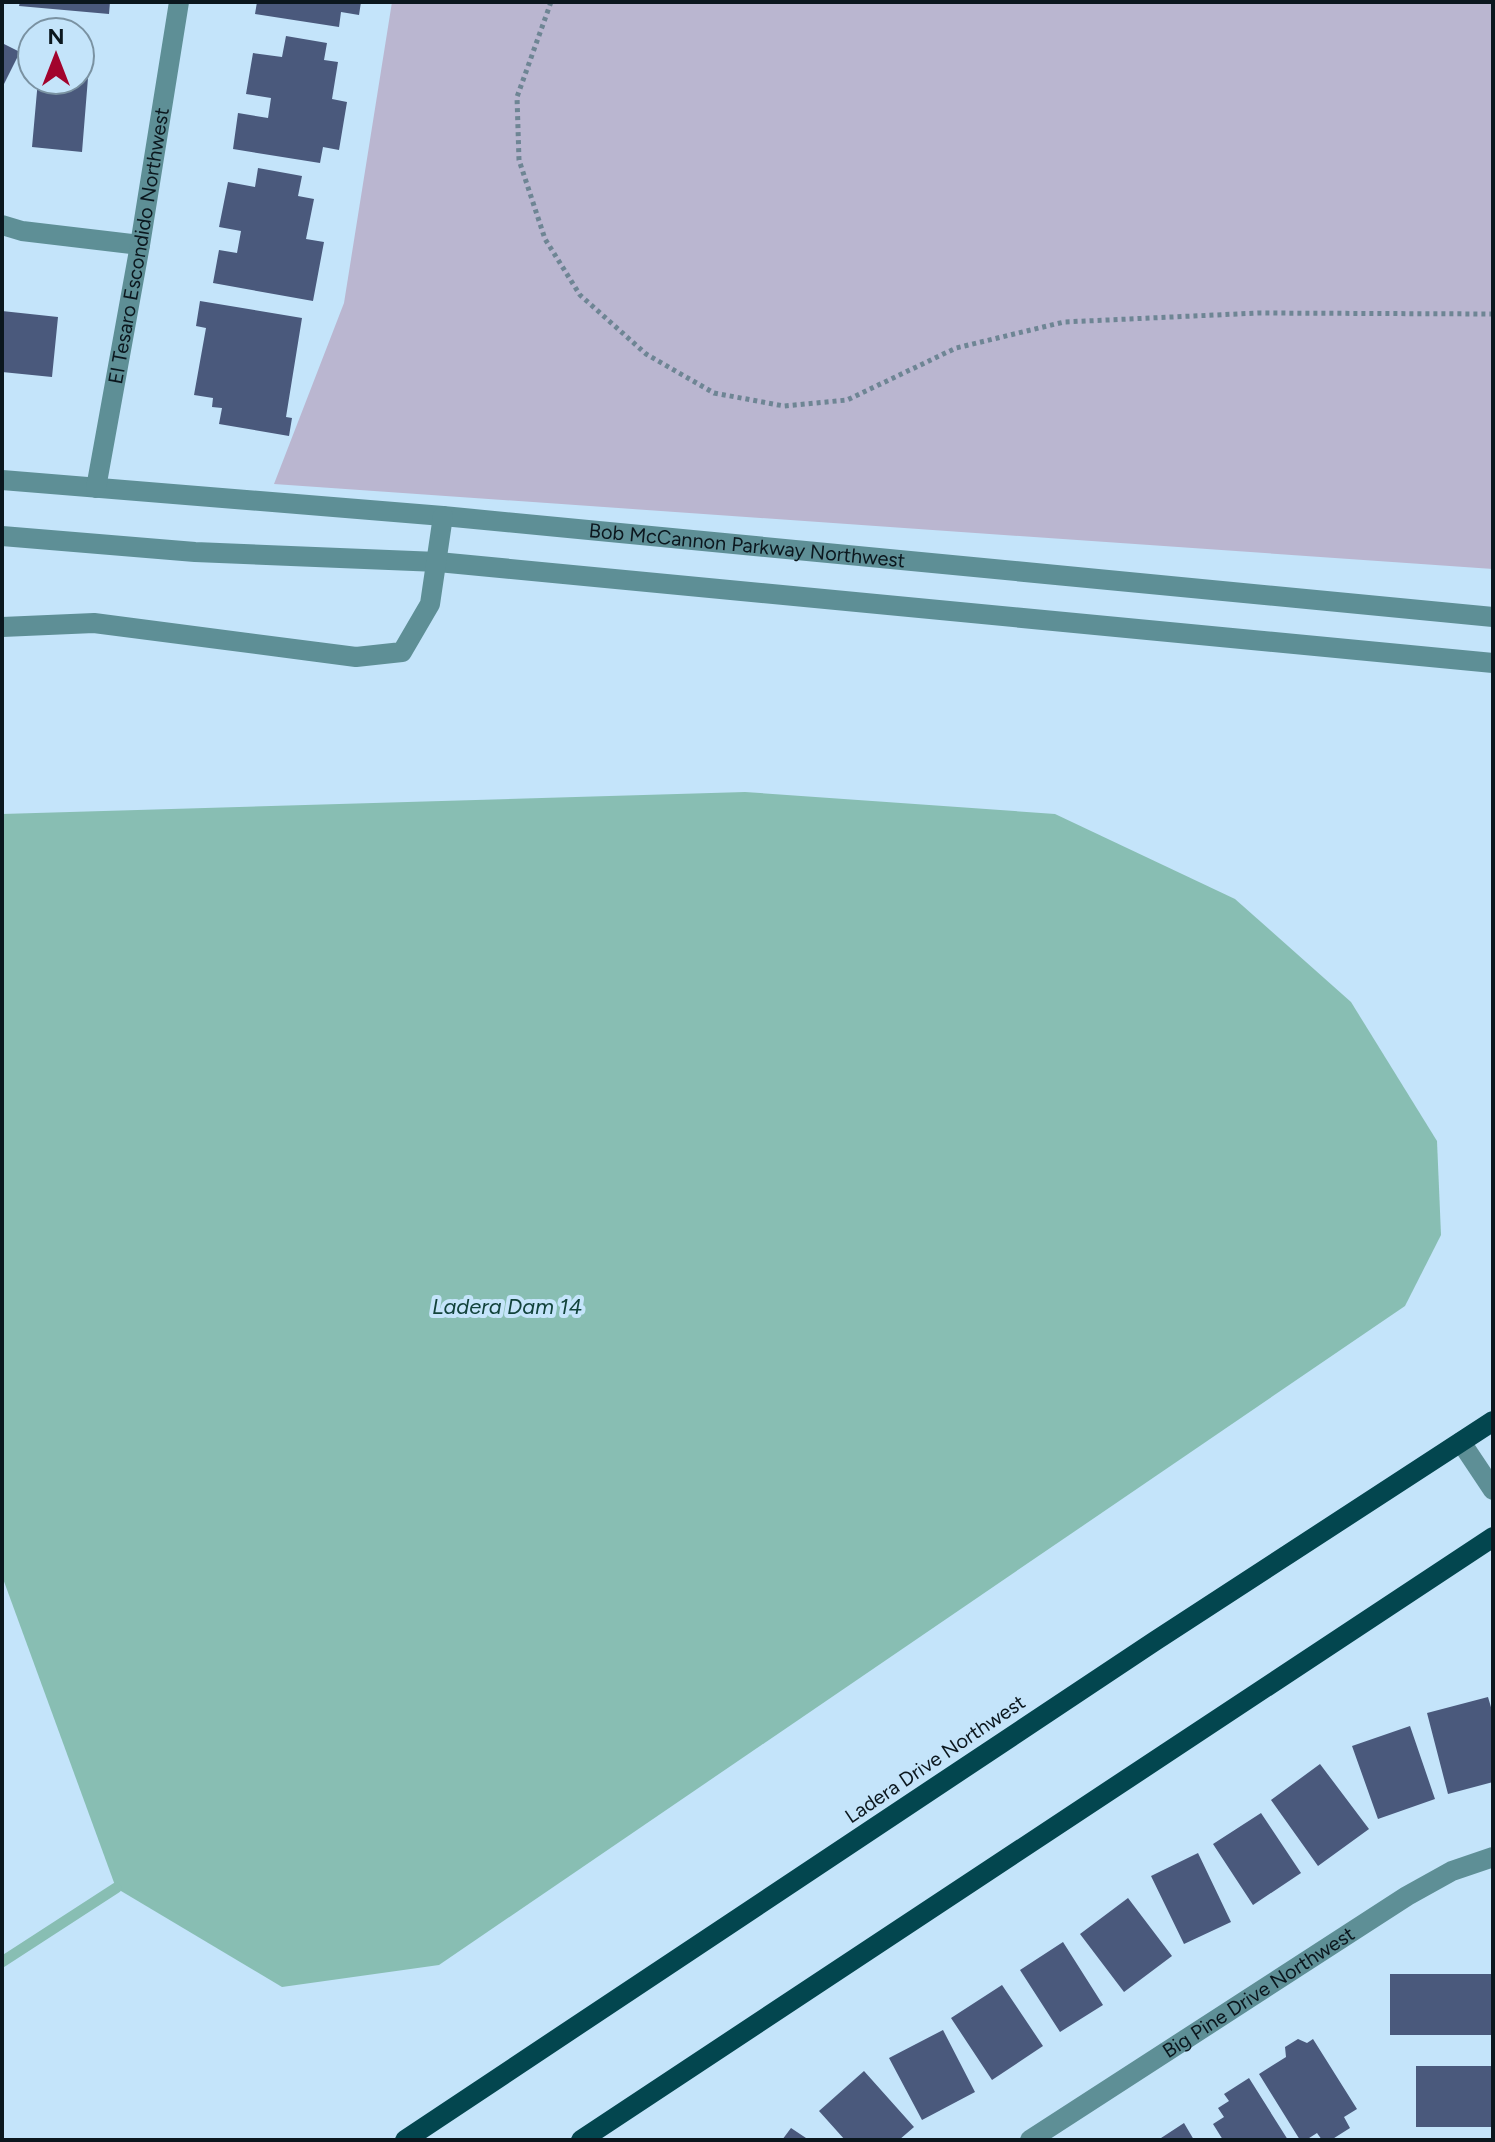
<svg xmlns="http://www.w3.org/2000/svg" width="1495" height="2142" font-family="Figtree,sans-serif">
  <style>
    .green { fill: #bab6d0 }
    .water { fill: #88beb3 }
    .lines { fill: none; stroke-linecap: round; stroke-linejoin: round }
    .stream { stroke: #88beb3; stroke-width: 11 }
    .building { fill: #4a597c }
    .path { stroke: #6e8594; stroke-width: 5; stroke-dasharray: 4 4; stroke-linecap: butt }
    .minor { stroke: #5e8f96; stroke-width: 20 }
    .major { stroke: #03464f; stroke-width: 20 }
    .labels { text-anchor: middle; stroke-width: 8; stroke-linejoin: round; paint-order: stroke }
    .street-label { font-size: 20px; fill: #0b171e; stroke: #c4e4fa }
    .water-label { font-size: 22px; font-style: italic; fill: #12433b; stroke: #c4e4fa }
  </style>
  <rect width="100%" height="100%" fill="#c4e4fa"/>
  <path class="green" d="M392,2H1493V569L274,484L344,303Z"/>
  <path class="water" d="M745,792L1055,814L1235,899L1351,1002L1437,1141L1441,1235L1405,1306L439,1965L282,1987L116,1888L2,1576V814Z"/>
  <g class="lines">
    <path class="stream" d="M2,1962L116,1888"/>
  </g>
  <path class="building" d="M20,2H110L109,14L19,6Z
    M257,2H361L359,15L341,12L339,27L255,14Z
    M286,36L327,43L324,60L338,62L332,99L347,102L339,150L323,147L320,163L233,149L238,113L268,118L271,98L246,94L253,53L282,57Z
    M2,43L20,52L2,88Z
    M80,52L90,53L82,152L32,147L38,80H80Z
    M258,168L302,176L298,196L314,199L306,239L324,242L313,301L213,283L219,250L237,253L241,231L219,227L228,182L255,187Z
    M200,301L302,318L286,417L292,418L289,436L219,424L222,408L212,407L213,398L194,395L206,328L196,326Z
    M2,311L58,317L52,377L2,372Z
    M1488,1697L1493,1714V1782L1448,1794L1427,1713Z
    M1410,1726L1435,1799L1378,1819L1352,1746Z
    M1320,1764L1369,1829L1318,1866L1271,1800Z
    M1261,1813L1301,1873L1253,1905L1213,1844Z
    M1198,1853L1231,1922L1184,1944L1151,1876Z
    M1128,1898L1172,1956L1124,1992L1080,1934Z
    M1063,1942L1103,2005L1060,2032L1020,1970Z
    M1390,1974H1493V2035H1390Z
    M1002,1985L1043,2046L992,2080L951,2018Z
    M943,2030L975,2092L922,2120L889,2058Z
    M1298,2039L1307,2043L1313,2039L1357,2109L1344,2117L1350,2128L1331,2140H1322L1317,2133L1306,2140H1300L1259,2074L1286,2057L1285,2047Z
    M1416,2066H1493V2127H1416Z
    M864,2071L914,2127L899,2140H845L819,2111Z
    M1249,2078L1288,2140H1223L1213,2124L1224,2117L1218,2108L1229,2101L1224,2094Z
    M1184,2123L1194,2140H1158Z
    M791,2128L809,2140H782Z"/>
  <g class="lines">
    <path class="path" d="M551,2L517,97L519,160L545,239L580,295L646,354L714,393L784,406L847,400L956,348L1064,322L1258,313L1493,314"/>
    <g class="minor">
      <path d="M2,225L22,231L140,245"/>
      <path id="s1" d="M2,480L443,516L1493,617"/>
      <path id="s2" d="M96,488L140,245L179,2"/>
      <path d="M2,536L195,552L438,562L1493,663"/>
      <path d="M2,627L94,623L356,657L402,652L430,604L443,516"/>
      <path d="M1461,1442L1493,1490"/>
      <path id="s3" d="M1030,2140L1407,1896L1452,1871L1493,1857"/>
    </g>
    <path class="major" d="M405,2140L1155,1641L1493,1421
      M581,2140L1493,1537"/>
  </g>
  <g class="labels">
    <g class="street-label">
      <text dy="7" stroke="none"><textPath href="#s2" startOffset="246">El Tesaro Escondido Northwest</textPath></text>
      <text dy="7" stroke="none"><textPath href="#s1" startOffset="748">Bob McCannon Parkway Northwest</textPath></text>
      <text transform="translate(935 1759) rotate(-34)" y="7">Ladera Drive Northwest</text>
      <text dy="7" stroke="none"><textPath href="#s3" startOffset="272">Big Pine Drive Northwest</textPath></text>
    </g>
    <g class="water-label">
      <text x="507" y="1314">Ladera Dam 14</text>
    </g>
  </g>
  <rect width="1495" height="2142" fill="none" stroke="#0b171e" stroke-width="8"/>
  <g transform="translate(56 56)"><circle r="38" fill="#c4e4fa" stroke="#7a92a2" stroke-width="2"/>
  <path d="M0-6L14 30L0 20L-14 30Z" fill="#a2032d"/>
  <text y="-12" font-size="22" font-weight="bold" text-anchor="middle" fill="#0b171e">N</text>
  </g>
</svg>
